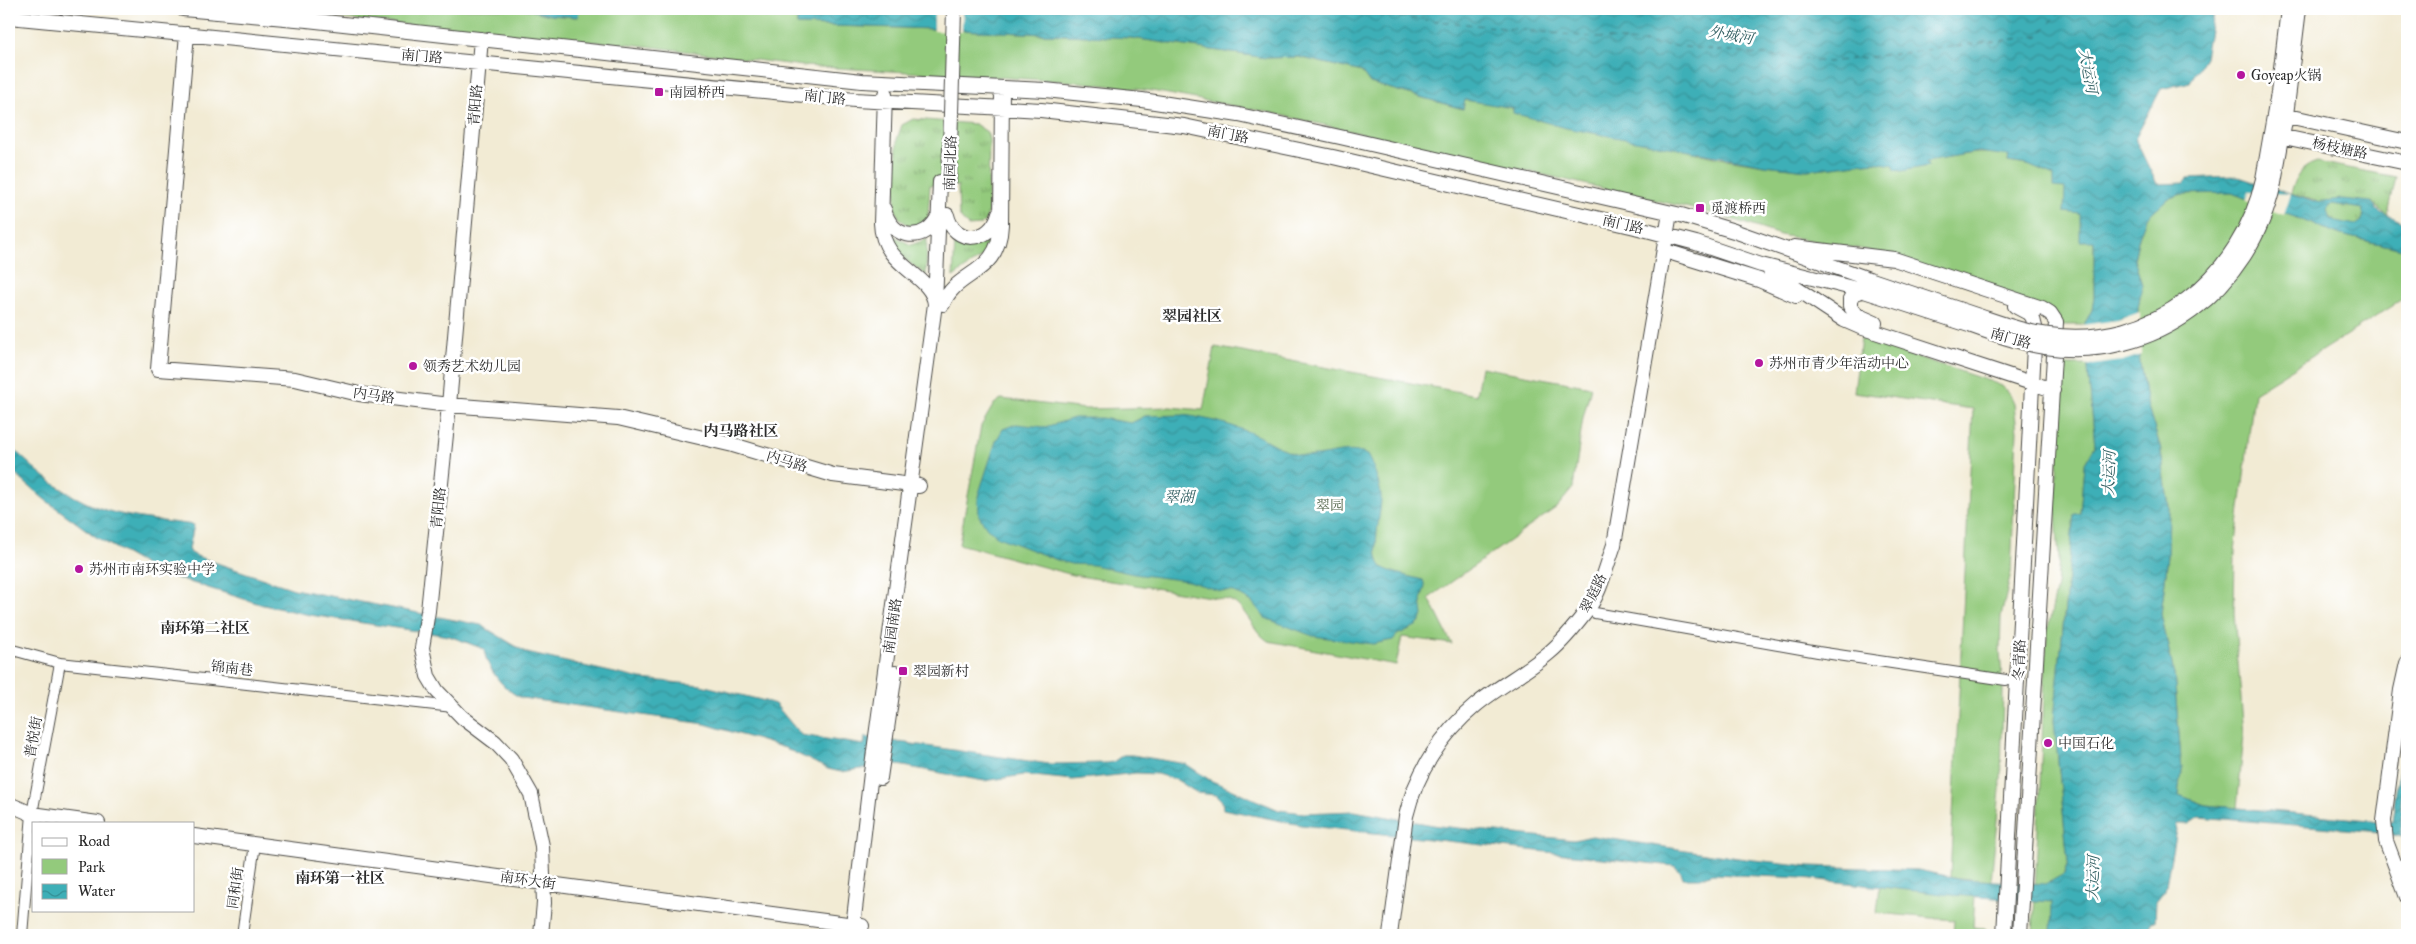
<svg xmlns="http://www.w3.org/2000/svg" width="2416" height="944" font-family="'IM FELL Great Primer','Noto Serif SC',serif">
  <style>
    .grass { fill: url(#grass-tufts); stroke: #5f7a54 }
    .green { fill: #93ca7c; stroke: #5f7a54 }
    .water { fill: url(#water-waves); stroke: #346d71; fill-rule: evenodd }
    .pier { fill: #f2ebd4 }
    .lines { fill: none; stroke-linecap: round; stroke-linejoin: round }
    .ferry { stroke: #336063; stroke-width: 1; stroke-dasharray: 6 5; stroke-linecap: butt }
    .street-casing { stroke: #494844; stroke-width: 12 }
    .secondary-casing { stroke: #494844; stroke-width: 16 }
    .street { stroke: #fff; stroke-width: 10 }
    .secondary { stroke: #fff; stroke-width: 14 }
    .secondary-bridge-casing { stroke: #494844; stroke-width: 16; stroke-linecap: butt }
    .secondary-bridge { stroke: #fff; stroke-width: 14 }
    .poi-dot { fill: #b5179e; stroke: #fff; stroke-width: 2 }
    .labels { text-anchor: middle; stroke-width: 5; stroke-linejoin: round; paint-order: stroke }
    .street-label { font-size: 14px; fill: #2b2b2b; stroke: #fff }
    .poi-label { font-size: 14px; fill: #2b2b2b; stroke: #fff; text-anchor: start }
    .park-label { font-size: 14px; fill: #4f6347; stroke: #fff }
    .water-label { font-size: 15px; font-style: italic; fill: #336063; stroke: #fff }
    .neighbourhood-label { font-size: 15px; font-weight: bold; fill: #2b2b2b; stroke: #fff }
  </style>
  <defs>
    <pattern id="grass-tufts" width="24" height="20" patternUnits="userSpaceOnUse" patternTransform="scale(1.25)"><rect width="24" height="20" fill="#93ca7c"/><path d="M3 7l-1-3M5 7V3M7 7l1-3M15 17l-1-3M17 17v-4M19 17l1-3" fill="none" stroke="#78a466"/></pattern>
    <pattern id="water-waves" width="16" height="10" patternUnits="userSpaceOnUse" patternTransform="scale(1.25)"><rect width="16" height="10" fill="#3eafb7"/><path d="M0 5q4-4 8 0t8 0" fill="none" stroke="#348f95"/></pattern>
  </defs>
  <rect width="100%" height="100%" fill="#fff"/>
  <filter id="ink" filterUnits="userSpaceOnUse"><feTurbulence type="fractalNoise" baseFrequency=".02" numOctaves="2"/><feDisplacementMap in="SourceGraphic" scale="10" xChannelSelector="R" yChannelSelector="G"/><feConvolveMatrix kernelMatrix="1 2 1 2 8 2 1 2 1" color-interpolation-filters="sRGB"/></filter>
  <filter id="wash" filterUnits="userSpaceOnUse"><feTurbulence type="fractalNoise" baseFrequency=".0096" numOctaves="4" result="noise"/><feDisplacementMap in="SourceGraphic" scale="20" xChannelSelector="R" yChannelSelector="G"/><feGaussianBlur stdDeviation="1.12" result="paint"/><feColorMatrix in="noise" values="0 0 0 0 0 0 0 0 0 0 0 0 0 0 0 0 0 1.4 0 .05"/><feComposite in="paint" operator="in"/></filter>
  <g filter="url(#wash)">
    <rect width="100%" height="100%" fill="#f2ebd4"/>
    <path class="grass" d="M913,119L975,124L987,132L989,139L988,210L986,220L981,225L968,226L959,216L958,186L930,185L928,218L921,225L909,226L899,218L895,209L897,139L902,125Z
      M2317,162L2396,177L2388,215L2371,202L2361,232L2321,220L2319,202L2291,194C2296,177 2299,168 2317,162Z
      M890,234L911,245L927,239L926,275L903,258Z
      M987,240L991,242L983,256L953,277L955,241C967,244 977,248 987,240Z"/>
    <path class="green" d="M241,9H525L551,15L578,17L579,9L648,13L649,9L679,11L681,9H734L797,17V25L936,29L1132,38L1266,58L1299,57L1362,72L1370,83L1463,109L1465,100L1490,103L1719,158L1765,165L1807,170L1873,162L1928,166L1926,161C1954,156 1980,149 2009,156L2008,162L2028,165L2055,176L2066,187L2094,240V298L2092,310L2084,325H2058L2059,317L1867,250L1780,235L1716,214L1267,112L1152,91L1079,82L803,66L629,44L564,40Z
      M2201,193H2232L2341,235L2407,250V297L2254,393L2235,551L2234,613L2244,735L2237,808L2205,805L2179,795L2182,771L2174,674L2161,614L2168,556L2169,507L2160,446L2146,401L2138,349V308L2142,285L2134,260L2139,237L2146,218L2157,206L2167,199L2182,194Z
      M1861,338L1992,382L2002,386L2010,395L2014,404L2017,431L2011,573L2001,617L2000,652L2003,690L2001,780L1991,881L1950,877L1973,409L1854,392Z
      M1215,347L1476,395L1481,367L1591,387L1583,418L1573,488L1557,507L1429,598L1452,644L1402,637L1396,665L1268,641C1253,632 1246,606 1229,600L1073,575L959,544L981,426L994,404L1001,399L1086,409L1170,407L1203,410Z
      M2064,365H2088L2095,446L2084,465L2080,515H2074L2054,720L2068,862L2053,902L2051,935H2033L2047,632L2057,586L2059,558L2055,501Z
      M1880,885L1975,896L1973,927L1985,928L1991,935H1953L1954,920L1877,913Z"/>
    <path class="water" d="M525,9H579L578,17L551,15Z
      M734,9H2214L2205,57L2190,82L2161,89L2135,139L2157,184L2185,183L2187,178L2236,176L2314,202L2342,199L2371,202L2379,211L2407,224V250L2341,235L2232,193L2182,194L2167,199L2146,218L2139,237L2134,259L2142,285L2138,308V349L2146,401L2160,446L2169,507L2168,556L2161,614L2174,674L2182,771L2179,795L2205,805L2392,822L2407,703V756L2401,803L2402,837L2380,832L2199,817L2189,824H2177L2165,890L2156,901L2155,921L2151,922L2150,935H2051L2052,902L1951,895L1803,878L1713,874L1700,878H1683L1681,872L1674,866L1301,825L1223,809L1222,801L1216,795L1197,793L1177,780L1157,774L1136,773L1073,780L1024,775L984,781L893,764L841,772L828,769L785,748L705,724L522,698C504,691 486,668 484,649L449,636L310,615L263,605L157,572L96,537L44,499L9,469V444C31,467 56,488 85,502C118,518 159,520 194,525L189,549L191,553L199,557L294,589L481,625L527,653L641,679L701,685L769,702L775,704L801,735L864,745L865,737L1049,764L1106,763L1113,762L1123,755H1132L1186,764L1210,780L1279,810L1304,813L1354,811L1439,826L1574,840L1592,836L1745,859L1810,866L1918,870L1962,879L2046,884L2064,874L2068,862L2054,720L2074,514H2080L2084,465L2095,446L2084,325L2092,310L2094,298V241H2080V214L2064,212L2065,188L2054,187V176L2028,165L2008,162L2009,156L1979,152L1926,161L1928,166L1902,171L1895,170L1894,165L1874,162L1807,170L1765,165L1566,128L1513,113V108L1465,100L1463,109L1370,83L1362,72L1299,57L1266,58L1132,38L936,29L797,25V17L782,15L781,18L765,17L756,10ZM2332,204L2363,209L2362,221L2356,225L2332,220L2327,211L2329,205Z
      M1184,415C1210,419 1234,425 1258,436C1273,443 1286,453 1303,456C1324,459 1347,445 1367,455C1374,467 1379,481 1381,495C1382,513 1369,554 1382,567C1388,572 1415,578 1423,580L1425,587L1421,600L1423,615L1421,621L1416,626L1397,635L1393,640L1373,644L1313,636L1265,618L1252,602L1234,592L1220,591L1188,581L1134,574L1093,565L1071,564L1057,560L998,537L987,528L979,516L978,496L996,441L1003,429L1016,424L1045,427L1074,418H1101L1131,423L1145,416Z"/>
    <path class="pier" d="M934,9H963L962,32L934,31Z
      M2249,192L2291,194L2284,215L2246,201Z
      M2140,312L2141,355L2122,361L2085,366L2082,325L2118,320Z"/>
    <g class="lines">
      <path class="ferry" d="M1323,9L1829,62L2038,36L2063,9"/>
    </g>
  </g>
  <g filter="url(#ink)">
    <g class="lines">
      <defs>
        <path id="street" d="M1595,613L1818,652L2006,680
          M9,649L60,663L453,707
          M22,935L32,814L60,663
          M242,935L255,844"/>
        <path id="secondary" d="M183,9L307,20L862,81L1045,90L1142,100L1239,115L1340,137L1681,215L1734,231L1869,279
          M9,17L855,100L1041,110L1184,126L1333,157L1635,227L1696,243L1761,265L1864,291
          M187,34L158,369L295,379L359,394L449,405L618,418L733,445L833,475L919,486
          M481,39L449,405L428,611L422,648L428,676L437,691L462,717L495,742L511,759L531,794L542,846L544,903L541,935
          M885,94L881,223C882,267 932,274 935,304
          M2279,114L2407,142
          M2275,135L2407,163
          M2263,179L2278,93L2288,9
          M2274,183L2286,115L2299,9
          M884,209C891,241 927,244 939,214
          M947,215C953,244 991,245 999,213
          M1794,247L1894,259L2042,308L2050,313L2056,322L2020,935
          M1672,253L1759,280L1796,296
          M1770,271L1844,320L1860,327L2053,390
          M1864,291L1854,293L1850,299V306L1857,315L1875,323
          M943,304C956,270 999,276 1001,225L1002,88
          M2407,663L2401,690L2384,821L2386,841L2407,897
          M880,778L895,673
          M9,804L32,814L98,823
          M194,836L862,926
          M852,935L871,773L935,304L940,182
          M1390,935L1406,816C1416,773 1442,733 1476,705C1499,686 1527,672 1550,652C1563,641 1576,625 1586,612C1600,594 1606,567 1614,545L1670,213
          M2004,935L2035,327L2032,315L2015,306"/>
      </defs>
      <use href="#street" class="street-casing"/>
      <use href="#secondary" class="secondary-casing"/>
      <use href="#street" class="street"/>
      <use href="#secondary" class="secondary"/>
      <defs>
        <path id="secondary-bridge" d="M949,183L954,9
          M1869,279C1904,291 1938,302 1973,314C1998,322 2023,332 2049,335C2153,349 2241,278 2263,179
          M1864,291C1899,302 1934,314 1969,325C1994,334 2019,343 2045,347C2155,363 2251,289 2274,183"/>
      </defs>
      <use href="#secondary-bridge" class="secondary-bridge-casing"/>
      <use href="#secondary-bridge" class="secondary-bridge"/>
    </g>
  </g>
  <g class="poi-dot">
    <circle cx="2241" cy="75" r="5"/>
    <rect x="654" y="87" width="10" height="10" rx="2.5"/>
    <rect x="1695" y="203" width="10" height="10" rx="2.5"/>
    <circle cx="1759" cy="363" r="5"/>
    <circle cx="413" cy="366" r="5"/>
    <circle cx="79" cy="569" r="5"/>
    <rect x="898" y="666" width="10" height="10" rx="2.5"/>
    <circle cx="2048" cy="743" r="5"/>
  </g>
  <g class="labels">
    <g class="street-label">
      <text transform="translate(422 56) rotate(5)" y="5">南门路</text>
      <text transform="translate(825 97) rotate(6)" y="5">南门路</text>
      <text transform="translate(475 105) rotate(-85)" y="5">青阳路</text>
      <text transform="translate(1228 134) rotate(11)" y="5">南门路</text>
      <text transform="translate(2340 148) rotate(12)" y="5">杨枝塘路</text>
      <text transform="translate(950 163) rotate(-88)" y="5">南园北路</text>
      <text transform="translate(1623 224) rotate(13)" y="5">南门路</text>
      <text transform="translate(2011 338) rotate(16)" y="5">南门路</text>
      <text transform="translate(374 395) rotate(8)" y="5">内马路</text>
      <text transform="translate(787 461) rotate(17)" y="5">内马路</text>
      <text transform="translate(438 508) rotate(-84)" y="5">青阳路</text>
      <text transform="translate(1593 593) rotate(-64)" y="5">翠庭路</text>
      <text transform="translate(892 626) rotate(-82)" y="5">南园南路</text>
      <text transform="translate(2019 660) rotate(-87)" y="5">冬青路</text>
      <text transform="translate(232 668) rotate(6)" y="5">锦南巷</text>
      <text transform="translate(33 737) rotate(-80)" y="5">普悦街</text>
      <text transform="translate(528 880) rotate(8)" y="5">南环大街</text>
      <text transform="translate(235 888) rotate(-82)" y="5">同和街</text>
    </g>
    <g class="poi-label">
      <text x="2251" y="80">Goyeap火锅</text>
      <text x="669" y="97">南园桥西</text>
      <text x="1710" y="213">觅渡桥西</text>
      <text x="1769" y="368">苏州市青少年活动中心</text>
      <text x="423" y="371">领秀艺术幼儿园</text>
      <text x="89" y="574">苏州市南环实验中学</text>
      <text x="913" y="676">翠园新村</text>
      <text x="2058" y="748">中国石化</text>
    </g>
    <g class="park-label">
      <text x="1330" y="510">翠园</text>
    </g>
    <g class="water-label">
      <text transform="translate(1731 35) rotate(10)" y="5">外城河</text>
      <text transform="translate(2088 71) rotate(80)" y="5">大运河</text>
      <text transform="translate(2109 473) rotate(-88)" y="5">大运河</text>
      <text x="1179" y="502">翠湖</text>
      <text transform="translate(2093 878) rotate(-88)" y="5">大运河</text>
    </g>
    <g class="neighbourhood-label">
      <text x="1192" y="321">翠园社区</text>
      <text x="741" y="436">内马路社区</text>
      <text x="205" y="633">南环第二社区</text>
      <text x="340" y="883">南环第一社区</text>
    </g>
  </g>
  <rect width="2416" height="944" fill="none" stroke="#fff" stroke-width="30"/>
  <rect x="32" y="822" width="162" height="90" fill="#ffffff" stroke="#aaaaaa"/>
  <rect x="42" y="838" width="25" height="8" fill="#ffffff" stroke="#aaaaaa"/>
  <text x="78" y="846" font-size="15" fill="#2b2b2b">Road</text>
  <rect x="42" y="859" width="25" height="15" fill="#93ca7c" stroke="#aaaaaa"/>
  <text x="78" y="872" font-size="15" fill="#2b2b2b">Park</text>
  <rect x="42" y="884" width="25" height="15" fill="url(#water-waves)" stroke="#aaaaaa"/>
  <text x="78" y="896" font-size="15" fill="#2b2b2b">Water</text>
</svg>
